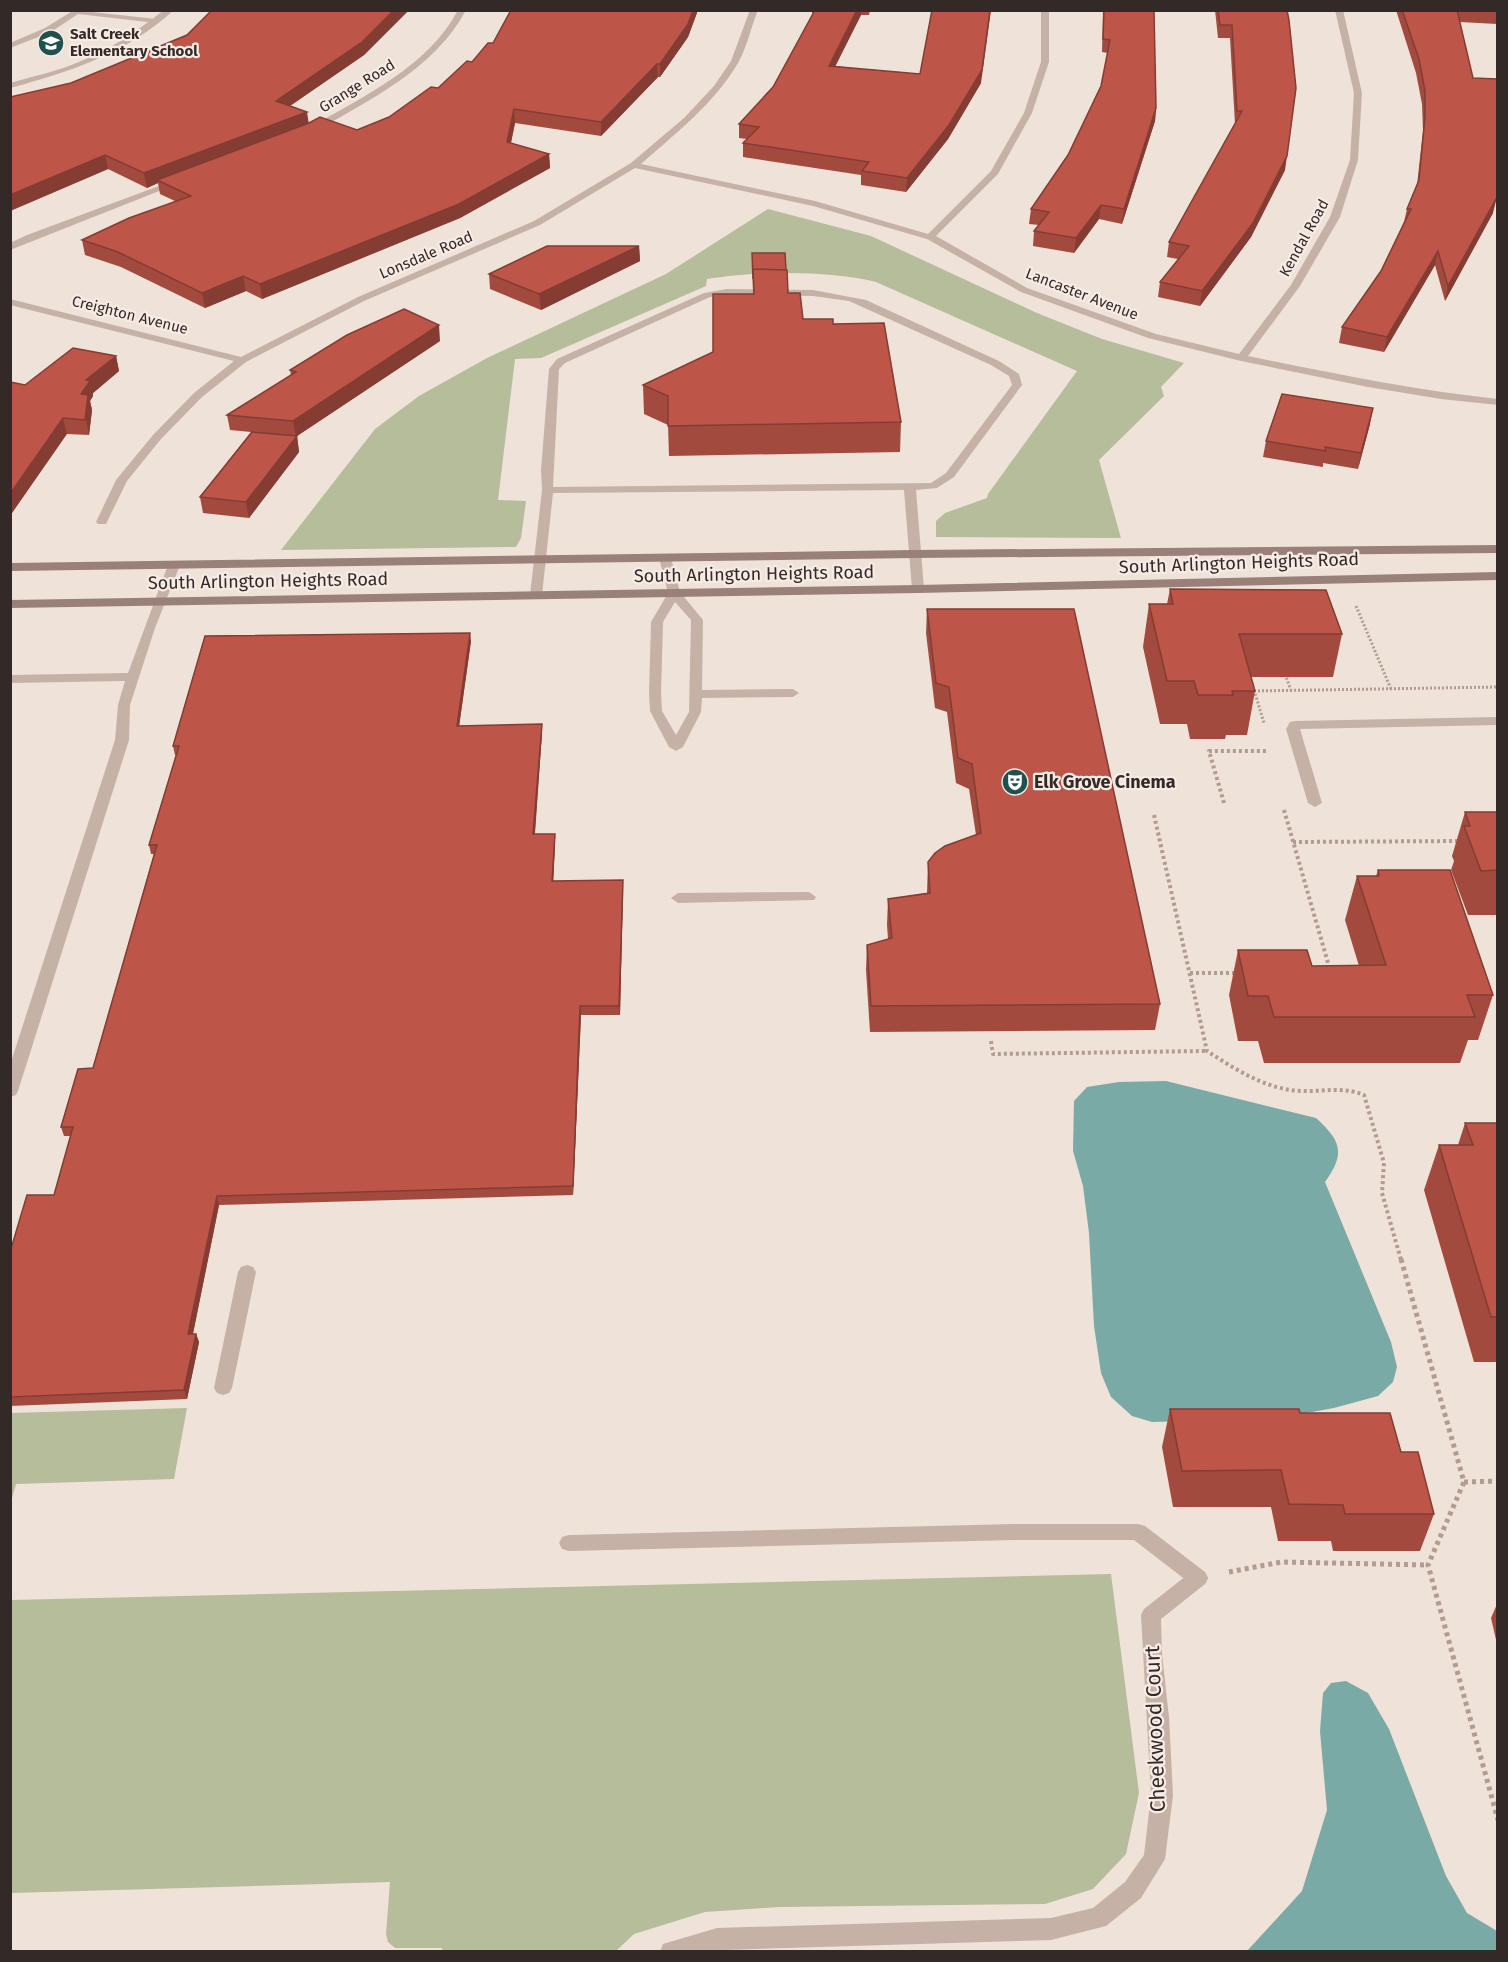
<svg xmlns="http://www.w3.org/2000/svg" width="1508" height="1962" font-family="'Fira Sans',sans-serif">
  <style>
    .green { fill: #b6bd9a }
    .water { fill: #7aaaa6 }
    .lines { fill: none; stroke-linecap: round; stroke-linejoin: round }
    .path-far2 { stroke: #b29b90; stroke-width: 3; stroke-dasharray: 2 2; stroke-linecap: butt }
    .path-far1 { stroke: #b29b90; stroke-width: 4; stroke-dasharray: 3 3; stroke-linecap: butt }
    .path { stroke: #b29b90; stroke-width: 5; stroke-dasharray: 4 4; stroke-linecap: butt }
    .service { fill: #c6b1a6; fill-rule: evenodd }
    .minor { fill: #c6b1a6; fill-rule: evenodd }
    .secondary { fill: #998078; fill-rule: evenodd }
    .wall { fill: #a34a3f }
    .shaded-wall { fill: #843c33 }
    .building { fill: #bd5649; stroke: #843c33; stroke-width: 1.5 }
    .labels { text-anchor: middle; stroke-width: 4.5; stroke-linejoin: round; paint-order: stroke }
    .far-poi-label { font-size: 15px; font-weight: bold; fill: #332926; stroke: #f7ece5; text-anchor: start }
    .far-street-label { font-size: 15px; fill: #332926; stroke: #f7ece5 }
    .street-label { font-size: 18px; fill: #332926; stroke: #f7ece5 }
    .poi-label { font-size: 18px; font-weight: bold; fill: #332926; stroke: #f7ece5; text-anchor: start }
    .near-street-label { font-size: 21px; fill: #332926; stroke: #f7ece5 }
  </style>
  <rect width="100%" height="100%" fill="#efe2d9"/>
  <path class="green" d="M768,209L871,236L1037,313L1102,339L1184,363L1161,387L1164,396L1099,460L1121,538L936,537V521L945,513L987,498L988,494L1077,371L876,282C829,270 754,271 707,279L706,286L541,358L515,359L498,500L526,501L521,538L516,547L281,550L375,429L419,396L487,358L666,274Z
    M187,1408L174,1479L16,1484L11,1502V1413Z
    M1111,1574L1139,1793L1126,1854L1093,1889L1045,1904L780,1907L705,1912L634,1934L616,1951L443,1952L442,1948H395L388,1942L386,1934L390,1882L11,1893V1600Z"/>
  <path class="water" d="M1166,1081L1316,1118C1341,1141 1346,1153 1325,1182L1391,1342L1397,1367L1393,1382L1378,1396L1334,1408L1273,1419L1152,1422L1132,1416L1111,1397L1101,1373L1094,1326L1089,1233L1083,1186L1073,1151L1074,1101L1087,1087L1119,1082Z
    M1346,1681L1368,1693L1389,1729L1446,1876L1467,1913L1497,1931V1951H1247L1302,1891L1327,1810L1320,1731L1323,1693L1331,1683Z"/>
  <g class="lines">
    <path class="path-far2" d="M1356,606L1391,689
      M1285,674L1291,690
      M1254,690L1264,723
      M1254,691L1498,687"/>
    <path class="path-far1" d="M1224,803L1209,751H1268
      M1284,810L1330,970
      M1154,815L1207,1051C1235,1069 1265,1089 1300,1091C1322,1092 1343,1086 1364,1095L1384,1163L1382,1193L1401,1260
      M1293,842L1461,841
      M1190,973H1237
      M991,1041L993,1054L1207,1051"/>
    <path class="path" d="M1401,1259L1464,1482L1428,1565L1498,1820
      M1464,1482L1498,1481
      M1229,1572L1281,1562L1428,1565"/>
    <path class="service" d="M74,10L156,19L160,21L156,23L78,14L51,32L10,48V43L45,28Z
      M727,289L813,290L866,300L999,361L1019,374L1022,385L954,477L937,488L916,490L924,589L918,593L912,589L904,490L553,493L542,595L536,599L532,598L530,595L542,490L541,470L549,369L557,359L704,293ZM734,295L813,296L849,301L991,365L1009,376L1012,385L946,473L931,483L553,487L559,369L565,363L710,297Z
      M665,554L671,558L680,592L703,620L702,690L793,689L799,693L793,697L702,698L701,712L683,747L676,751L669,747L650,711L649,693L651,622L668,593L659,558ZM675,602L691,620L689,712L676,735L662,711L661,693L663,622Z
      M174,561L180,565L155,628L130,705L129,740L18,1091L16,1095L10,1097V1065L115,740L118,705L125,681L10,683V675L128,673L168,565Z
      M1498,717V725L1300,729L1322,803L1315,807L1308,803L1286,729L1290,722L1295,721Z
      M809,892L816,897L814,900L678,903L671,898L678,893Z
      M247,1265L253,1267L256,1272L232,1388L229,1393L223,1395L217,1393L214,1388L238,1272L241,1267Z
      M1014,1524H1138L1145,1526L1205,1572L1208,1578L1205,1584L1198,1587L1191,1584L1134,1540H1014L569,1551L562,1549L559,1543L562,1537L569,1535Z"/>
    <path class="minor" d="M164,10H174C127,53 70,72 10,88V83C34,76 59,71 81,61C112,49 138,30 164,10Z
      M458,10H466C435,69 370,99 315,132H309V128C362,97 428,67 458,10Z
      M750,10H758C751,27 747,47 738,63C714,104 676,133 641,164L815,201L928,234L991,171L1024,113L1041,62V10H1049V62L1032,113L998,174L936,236L1027,288L1156,334L1239,354L1291,285L1330,217L1350,160L1354,93L1335,10H1343L1362,93L1358,160L1340,217L1300,286L1248,356C1331,373 1413,390 1498,399V405L1441,399L1368,387L1241,361L1148,338L1021,292L927,239L813,206L635,168L540,225L364,301L246,362L202,397L161,439L127,481L106,524H98L96,522L116,480L153,435L194,393L234,361L10,305V299L241,357L358,297L534,221L631,163L684,118L714,86L731,61Z
      M175,180L182,182L10,250V243L27,235Z
      M1198,1569L1205,1572L1208,1578L1205,1584L1161,1619L1162,1654L1169,1717L1173,1795L1165,1859L1141,1898L1106,1926L1051,1940L660,1952L663,1944L717,1928L1051,1918L1093,1908L1125,1882L1144,1855L1151,1795L1141,1615L1144,1609L1191,1572Z"/>
    <path class="secondary" d="M1498,545V553L914,558L10,571V563L914,550Z
      M1498,572V580L918,593L10,608V600L918,585Z"/>
  </g>
  <path class="wall" d="M212,10H409L364,55L290,106L309,123L357,130L389,117L438,88L472,62L493,43L511,10H698L688,37L660,77H658L601,136L515,123L511,143L549,154L550,168L460,218L262,299L246,291L205,308L121,267L85,255L82,240L175,201L160,194L158,183L147,188L108,169L10,211V97L71,83L187,35Z
    M812,10H870L869,15H861L835,66L981,83L948,139L906,192L861,185V175L743,157V143L747,139L739,138V124L773,87L814,13H812Z
    M1103,10H1154L1156,108L1155,121L1122,224L1099,219L1074,253L1033,246L1034,231L1039,225L1029,224L1031,209L1068,155L1101,86L1108,53L1102,52Z
    M1215,10H1287L1285,170L1251,237L1200,306L1158,297L1160,282L1178,259L1167,257L1169,242L1235,124L1230,38H1218Z
    M1396,10H1497V24L1460,22L1493,213L1445,301L1435,265L1384,352L1339,343L1342,327L1381,271L1404,222L1407,209L1417,185L1423,131L1422,104L1416,73Z
    M639,246L640,261L541,310L490,289L489,274Z
    M752,253L786,270L788,293L803,319L833,324L901,422L900,452L669,456L668,425L644,414L643,385L713,352L753,294Z
    M440,341L297,436L299,452L249,518L203,513L200,497L251,432L230,430L227,415L291,375L290,370Z
    M116,356L119,371L93,393V396L90,401L92,410L89,435L67,434L25,385Z
    M1370,424L1358,469L1323,463V467L1263,457L1266,441Z
    M1170,589L1342,634L1333,677H1251L1255,691L1247,735H1226L1225,739H1190L1187,724H1160L1143,647L1149,604H1167Z
    M927,609L1160,1004L1155,1030L870,1032L866,970L867,945L888,939L887,925L888,899L927,893L928,862L976,835L969,789L956,783L947,712L935,708L926,633Z
    M471,641L459,726L542,733L535,834H555V843L553,881L623,889L620,1015H581L573,1195L219,1205L193,1334H196L199,1342L187,1399L10,1406V1252L54,1195L71,1136H64L61,1127L93,1068L154,854H151L149,845L177,755H175L173,746Z
    M1465,812H1497V915H1468L1451,870L1454,861L1452,856Z
    M1378,870L1493,995L1478,1040H1468L1460,1063H1264L1258,1041H1238L1229,995L1238,950L1312,966H1359L1345,920L1357,876H1376Z
    M1465,1123H1497V1362H1474L1424,1190L1439,1145H1458Z
    M1170,1409L1300,1413L1401,1452L1434,1514L1420,1551H1333L1331,1541H1278L1271,1507H1173L1162,1447Z
    M1497,1604V1644L1491,1618Z"/>
  <path class="shaded-wall" d="M394,10H409L364,55L278,114L276,101Z
    M693,10H698L688,37L660,77V64Z
    M857,10H861V15L829,79V66Z
    M990,10H991L981,83L948,139L906,192L907,178Z
    M657,64L658,77L601,136V122Z
    M1156,108L1155,121L1122,224L1124,209Z
    M514,109L515,123L508,156L507,142Z
    M307,112L309,125L157,180L158,183L147,188L144,173Z
    M549,154L550,168L460,218L262,299L260,284Z
    M105,155L108,169L10,211V195Z
    M1287,156L1285,170L1251,237L1200,306L1202,291Z
    M1497,197L1493,213L1445,301L1448,286Z
    M1101,205L1099,219L1074,253L1076,238Z
    M639,246L640,261L541,310L539,294Z
    M1438,251L1435,265L1384,352L1387,337Z
    M243,276L246,291L205,308L202,293Z
    M439,325L440,341L297,436L299,452L249,518L246,502L296,437L293,421Z
    M116,356L119,371L93,393V396L90,401L92,410L89,435L81,394L86,380Z
    M1373,408L1370,424L1358,469L1361,453Z
    M63,418L67,434L10,516V494Z
    M470,633L471,641L458,734L457,726Z
    M542,724V733L534,843L533,834Z
    M555,834V843L553,890L552,881Z
    M623,880V889L620,1015L619,1006Z
    M580,1006L581,1015L573,1195V1186Z
    M217,1196L219,1205L191,1343L188,1334Z
    M196,1334L199,1342L187,1399L184,1390Z"/>
  <path class="building" d="M212,10H394L362,42L276,101L307,112L144,173L105,155L10,195V97L71,83L187,35Z
    M511,10H693L688,24L660,64H657L601,122L514,109L507,142L549,154L459,204L260,284L243,276L202,293L118,252L82,240L129,218L191,196L157,180L309,123L320,117L357,130L389,117L431,87L438,88L467,61L472,62L488,43H493Z
    M815,10H857L829,66L920,74L932,10H990L982,70L949,125L907,178L862,171L869,162L743,143L759,127L739,124L773,87Z
    M1104,10H1154L1156,108L1124,209L1101,205L1076,238L1034,231L1049,212L1031,209L1068,155L1101,86L1110,40L1103,39Z
    M1218,10H1287L1289,20L1296,88L1287,156L1253,223L1202,291L1160,282L1189,246L1169,242L1242,111H1237L1232,25H1220Z
    M1402,10H1457L1473,78L1497,79V197L1448,286L1438,251L1387,337L1342,327L1381,271L1411,209H1407L1419,180L1425,117V91L1419,59Z
    M547,246H639L539,294L489,274Z
    M752,253H785L786,270L753,269V279Z
    M753,269L787,270L788,293H800L803,319H833V324L884,323L901,422L668,426V396L643,385L713,352V294H754Z
    M404,309L439,325L293,421L227,415L296,372L290,370L347,335Z
    M73,348L116,356L86,380L90,381L81,394L88,395L85,420L63,418L10,494V382L25,385Z
    M1282,394L1373,408L1361,453L1325,447L1326,451L1266,441Z
    M252,432L297,436L246,502L200,497Z
    M1170,589L1326,590L1342,634H1239L1255,691H1232L1233,695H1198L1194,681H1167L1149,604H1173Z
    M927,609H1074L1160,1004L871,1006L867,945L892,938L888,899L930,893L928,862L935,853L945,846L981,833L972,764L958,758L949,687L936,683Z
    M470,633L457,726L542,724L533,834H555L552,881L623,880L619,1006H580L573,1186L217,1196L188,1334H196L184,1390L10,1397V1252L27,1195H54L73,1127H61L78,1069L93,1068L157,845H149L179,746H173L205,636Z
    M1465,812H1497V870L1481,871L1464,826H1470Z
    M1378,870H1450L1493,995H1467L1475,1017H1274L1268,996H1248L1238,950H1307L1312,966L1386,965L1357,876H1379Z
    M1465,1123H1497V1317H1491L1439,1145H1473Z
    M1170,1409H1299L1300,1413H1390L1401,1452H1418L1434,1514H1345L1343,1505L1289,1504L1281,1470L1182,1471Z"/>
  <defs>
    <symbol id="school-disc" viewBox="-11 -11 22 22"><circle r="9.5" fill="#1f514e" stroke="#f7ece5"/><path d="M0-5L7-2L0 1L-7-2ZM-4 1L0 2.5L4 1V4Q0 6-4 4Z" fill="#fff"/></symbol>
    <symbol id="theatre-disc" viewBox="-11 -11 22 22"><circle r="9.5" fill="#1f514e" stroke="#f7ece5"/><path d="M-5-5.5Q0-4 5-5.5V0Q5 5 0 6Q-5 5-5 0ZM-3.3-2.5H-1v1.5H-3.3ZM1-2.5H3.3v1.5H1ZM-2.8 1Q0 5.5 2.8 1Z" fill="#fff"/></symbol>
  </defs>
  <g fill-rule="evenodd">
    <use href="#school-disc" x="36" y="28" width="30" height="30"/>
    <use href="#theatre-disc" x="1000" y="767" width="30" height="30"/>
  </g>
  <g class="labels">
    <g class="far-poi-label">
      <text x="70" y="39">Salt Creek<tspan x="70" dy="17">Elementary School</tspan></text>
    </g>
    <g class="far-street-label">
      <text transform="translate(357 86) rotate(-32)" y="5">Grange Road</text>
      <text transform="translate(1304 238) rotate(-61)" y="5">Kendal Road</text>
      <text transform="translate(426 255) rotate(-23)" y="5">Lonsdale Road</text>
      <text transform="translate(1082 294) rotate(21)" y="5">Lancaster Avenue</text>
      <text transform="translate(130 315) rotate(14)" y="5">Creighton Avenue</text>
    </g>
    <g class="street-label">
      <text transform="translate(1239 563) rotate(-2)" y="6">South Arlington Heights Road</text>
      <text transform="translate(754 574) rotate(-1)" y="6">South Arlington Heights Road</text>
      <text transform="translate(268 581) rotate(-1)" y="6">South Arlington Heights Road</text>
    </g>
    <g class="poi-label">
      <text x="1034" y="788">Elk Grove Cinema</text>
    </g>
    <g class="near-street-label">
      <text transform="translate(1155 1729) rotate(-92)" y="7">Cheekwood Court</text>
    </g>
  </g>
  <rect width="1508" height="1962" fill="none" stroke="#332926" stroke-width="24"/>
</svg>
